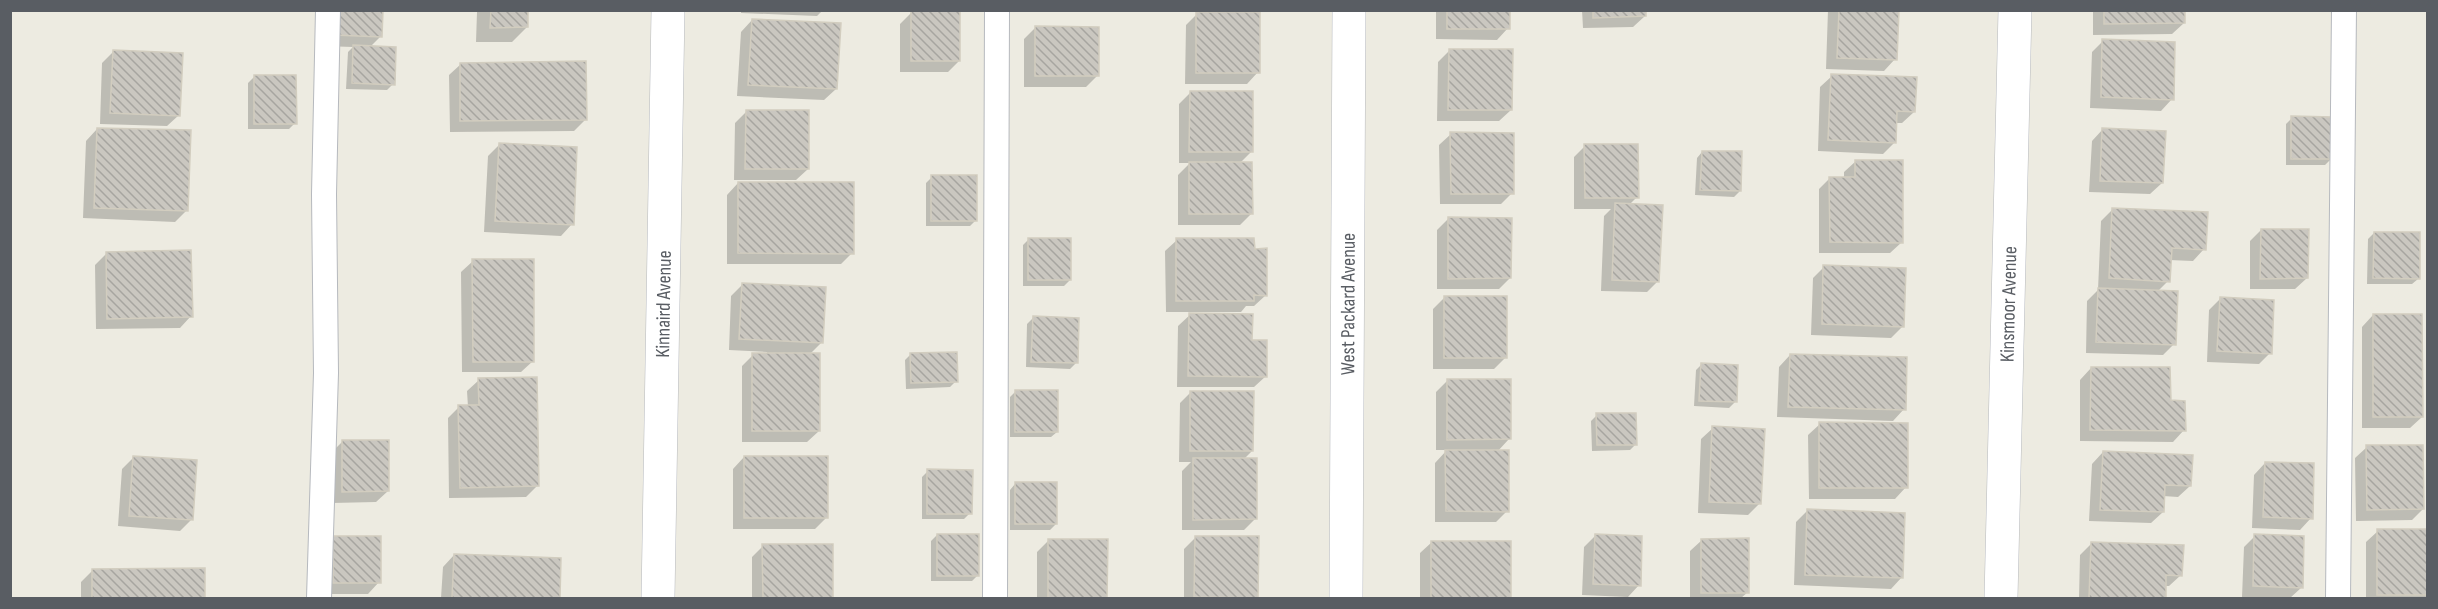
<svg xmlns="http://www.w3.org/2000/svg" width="2438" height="609" font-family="'Sofia Sans Condensed',sans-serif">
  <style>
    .shadow { fill: #0003 }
    .building { fill: url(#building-back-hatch); stroke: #d2cdbf; stroke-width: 1.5 }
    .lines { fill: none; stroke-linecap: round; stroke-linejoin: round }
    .lane-casing { stroke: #b6b9be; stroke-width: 26 }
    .street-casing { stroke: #b6b9be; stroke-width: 34 }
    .lane { stroke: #fff; stroke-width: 24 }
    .street { stroke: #fff; stroke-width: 33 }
    .labels { text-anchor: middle; stroke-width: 4.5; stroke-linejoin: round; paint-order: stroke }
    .street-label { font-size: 20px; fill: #595d63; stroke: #fff }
  </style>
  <defs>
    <pattern id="building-back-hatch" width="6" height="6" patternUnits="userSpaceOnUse" patternTransform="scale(1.5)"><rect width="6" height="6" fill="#cac7c0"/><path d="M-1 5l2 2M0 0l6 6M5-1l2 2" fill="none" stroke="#a7a5a0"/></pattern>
  </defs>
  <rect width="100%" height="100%" fill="#edebe1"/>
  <path class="shadow" d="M325,10L381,36L370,47L393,84L387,90L346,89L348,52L353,47L323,46Z
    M452,10H527V27L512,42H476L477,12Z
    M741,10H823L817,16L741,13Z
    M1436,10H1508V28L1497,40L1436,39Z
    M1582,10H1645V16L1633,27L1583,28Z
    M1828,10H1897L1895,59L1884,71L1826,69Z
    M2093,10H2184V23L2172,34L2093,35Z
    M911,13L959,61L948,72H900V24Z
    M1197,14L1258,72L1247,84H1185L1186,25Z
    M752,20L836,89L824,100L737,96L741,32Z
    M1035,28L1098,75L1086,87H1024V39Z
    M2103,41L2172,99L2161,111L2090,108L2092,52Z
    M1449,51L1511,110L1499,121H1437L1438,62Z
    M113,52L179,115L167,126L100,124L102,63Z
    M461,64L585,120L574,131L450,132L449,75Z
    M1832,76L1914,112L1902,123H1895V142L1883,154L1818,151L1820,87Z
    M254,77L295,123L289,129H248V83Z
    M1190,93L1252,151L1240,163L1252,213L1240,225H1178V175L1190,163H1179V104Z
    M747,111L808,169L796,180H734L735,123Z
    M2292,118L2331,159L2325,165H2286V124Z
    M97,129L187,210L175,222L83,218L86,141Z
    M2103,129L2162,183L2150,194L2089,192L2092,141Z
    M1451,134L1512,193L1501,204H1440L1439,145Z
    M499,145L572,224L561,236L484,232L488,156Z
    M1585,146L1637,197L1629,205L1658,281L1647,292L1601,291L1604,216L1611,209H1574V157Z
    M1702,152L1740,191L1734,197L1695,195L1697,158Z
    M1856,161L1902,242L1890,253H1819V189L1830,178H1844V172Z
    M932,177L976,220L970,226H926V183Z
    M738,183L852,253L841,264H727V195Z
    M2113,209L2204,249L2193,261L2169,260L2168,281L2158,291L2174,344L2163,355L2086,353L2087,301L2098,290L2101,221Z
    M1448,219L1510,278L1499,289H1437V230Z
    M2261,230L2307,278L2295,289H2250V241Z
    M2374,233L2418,279L2412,284H2367L2368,239Z
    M1029,239L1070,280L1064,286H1023V245Z
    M1177,240L1266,295L1254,306H1246L1241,312H1166L1165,251Z
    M106,254L191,316L180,328L96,329L95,265Z
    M473,261L533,361L521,372H462L461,272Z
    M1824,267L1903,326L1891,338L1811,335L1813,278Z
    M742,285L822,342L810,354L819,431L807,442H742V366L753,355L767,354V352L729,350L731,296Z
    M1444,298L1506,357L1494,369H1433V309Z
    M2220,299L2270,353L2259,364L2207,362L2209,310Z
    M1192,313V315L1251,341L1266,376L1254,387H1177L1178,326Z
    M2373,315L2422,417L2410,428H2362V327Z
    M1033,318L1076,363L1070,369L1026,367L1027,324Z
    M911,354L956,381L950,387L906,389L905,360Z
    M1790,355L1904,409L1893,421L1777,417L1779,367Z
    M1702,364L1735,402L1729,408L1694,406L1696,370Z
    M2091,368L2169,402L2184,430L2173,442L2080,441V380Z
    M479,380L537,486L526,497L449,498L448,418L459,407H468L467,391Z
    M1448,380L1509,439L1497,452L1507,511L1496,522H1435V463L1447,450H1436V392Z
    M1016,391L1057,432L1051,437H1010V397Z
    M1191,392L1252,451L1243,460L1255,519L1244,530H1182V471L1191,462H1179L1180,403Z
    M1597,415L1636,444L1630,450L1592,451L1591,421Z
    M1820,424L1906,487L1895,499H1809L1808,435Z
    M1713,428L1760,503L1748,515L1698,513L1701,439Z
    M342,442L388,491L376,502L332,503L331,453Z
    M2367,447L2423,509L2412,520L2356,521L2355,458Z
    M2103,452L2190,486L2178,497L2163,496V512L2151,523L2089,521L2092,464Z
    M744,457L826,518L815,529H733V469Z
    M133,458L192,519L180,531L118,526L122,469Z
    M2265,463L2311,518L2300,530L2252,528L2254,475Z
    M928,471L970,513L964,519H922V477Z
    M1015,484L1056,524L1050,530H1010V490Z
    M1808,510L1902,577L1891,589L1794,585L1796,522Z
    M2378,531H2428V596L2425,598H2366V542Z
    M937,535L978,575L972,581H931V541Z
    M1595,536L1639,585L1628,597L1582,595L1584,547Z
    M2255,536L2301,588L2290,598L2242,597L2244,547Z
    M333,538L379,582L368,594H322V549Z
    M1195,538L1257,597L1184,598V549Z
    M1049,540L1106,541L1105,598H1037V552Z
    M1702,540L1748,592L1741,598H1690V551Z
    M1432,542H1509L1510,598H1420V553Z
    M2091,544L2181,575L2169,586H2164V598H2079L2080,555Z
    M763,546H832L831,598H752V557Z
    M454,555L560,559L559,598H441L443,567Z
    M93,570H203V598H81V582Z"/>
  <path class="building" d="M335,10H383L382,37L334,35Z
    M491,10H528V27L490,28Z
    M1447,10H1510V29H1447Z
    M1593,10H1646V16L1593,18Z
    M1839,10H1899L1897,60L1837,58Z
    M2104,10H2185V23L2104,24Z
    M911,11H960V61H911Z
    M1196,12H1260V73H1196Z
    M752,19L841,23L837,89L748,85Z
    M1035,26L1099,27V76H1035Z
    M2102,39L2175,42L2174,100L2101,97Z
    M353,45L396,47L395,85L352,83Z
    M1449,49H1513L1512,110H1448Z
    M113,50L183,53L180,116L110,113Z
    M586,61L587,120L460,121V63Z
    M1831,74L1917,77L1915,112L1897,111L1896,143L1828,140Z
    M254,75H296L297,124H254Z
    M1190,91H1253V152H1189Z
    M746,110H809V169H745Z
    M2291,116L2332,117V159H2291Z
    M97,128L191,130L188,211L94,208Z
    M2102,128L2166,131L2163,183L2100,181Z
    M1450,132L1514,133V194H1451Z
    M499,143L577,147L574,225L495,221Z
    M1584,144H1638L1639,198H1585Z
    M1702,151H1742L1741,191L1700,190Z
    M1855,160H1903V243L1830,242L1829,177H1855Z
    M1189,162H1252L1253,214H1189Z
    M931,175H977V221H931Z
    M738,182H854V254L738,253Z
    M1615,203L1663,205L1659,282L1612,280Z
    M2112,208L2208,212L2206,250L2172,248L2170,282L2109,278Z
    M1448,217L1512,218L1511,278L1448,279Z
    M2261,229H2309L2308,278L2260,279Z
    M2374,232H2420V279L2373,278Z
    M1028,238H1071V280H1028Z
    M1176,238H1254L1255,249L1267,248V296L1254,295V301H1176Z
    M191,250L193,317L107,319L106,252Z
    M472,259H534V362H473Z
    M1823,265L1906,268L1904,327L1822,324Z
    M742,283L826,287L823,343L739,339Z
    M2098,288L2178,291L2176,345L2096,342Z
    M1444,296H1507V358H1444Z
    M2220,297L2274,300L2272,354L2217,351Z
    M1189,313L1253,314L1252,340H1267V377L1188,376Z
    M2373,314H2422L2423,417H2373Z
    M1033,316L1079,318L1078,363L1031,362Z
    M957,352L958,382L911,383L910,353Z
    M752,353H820V431H752Z
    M1790,354L1907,357L1906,410L1788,407Z
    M1701,363L1738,365L1737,402L1699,401Z
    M2091,367H2170L2171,400L2185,401L2186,431L2090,430Z
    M537,377L539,486L460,488L458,405H479L478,378Z
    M1447,379H1511V439L1447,440Z
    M1015,390H1058V432H1015Z
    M1190,391H1254L1253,451H1190Z
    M1596,413H1636L1637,445H1597Z
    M1819,422L1908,423V488H1819Z
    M1712,426L1765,429L1761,504L1709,502Z
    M342,440H389V491L342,492Z
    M2366,445H2423L2424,509L2367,510Z
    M1445,450H1509V512L1446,511Z
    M2103,451L2193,455L2191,486L2165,485L2164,512L2100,510Z
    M133,456L197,460L193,520L129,516Z
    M744,456H828V518H744Z
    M1193,458H1257V519L1193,520Z
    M2265,462L2314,463L2313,519L2263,517Z
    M927,469L973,470L972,514H927Z
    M1015,482H1057V524H1015Z
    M1807,509L1905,513L1903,578L1805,575Z
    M2377,529H2428V595H2377Z
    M937,534H979V576H937Z
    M1595,534L1642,536L1641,586L1593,584Z
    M2254,534L2304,536L2303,588L2253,586Z
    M333,536H381V583H333Z
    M1195,536H1259L1258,598L1194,597Z
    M1749,538V593H1701V539Z
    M1048,539H1108L1107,598H1048Z
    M1431,541H1511V598H1431Z
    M2091,542L2184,545L2182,576L2166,575V598H2089Z
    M762,544H833V598H763Z
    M454,554L561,558L560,598H452Z
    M205,568V598H92V569Z"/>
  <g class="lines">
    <defs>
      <path id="lane" d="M319,598L326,373L324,194L328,10
        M995,598L997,10
        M2338,598L2344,10"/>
      <g id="street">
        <path id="s1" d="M658,598L668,10"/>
        <path id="s2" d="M1346,598L1349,10"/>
        <path id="s3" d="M2001,598L2015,10"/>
      </g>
    </defs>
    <use href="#lane" class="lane-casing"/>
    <use href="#street" class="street-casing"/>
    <use href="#lane" class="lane"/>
    <use href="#street" class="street"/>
  </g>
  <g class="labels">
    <g class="street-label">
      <text dy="7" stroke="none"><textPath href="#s1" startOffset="294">Kinnaird Avenue</textPath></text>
      <text dy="7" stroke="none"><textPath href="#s2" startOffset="294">West Packard Avenue</textPath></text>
      <text dy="7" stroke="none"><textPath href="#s3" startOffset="294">Kinsmoor Avenue</textPath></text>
    </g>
  </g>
  <rect width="2438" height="609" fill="none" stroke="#595d63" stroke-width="24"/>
</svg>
